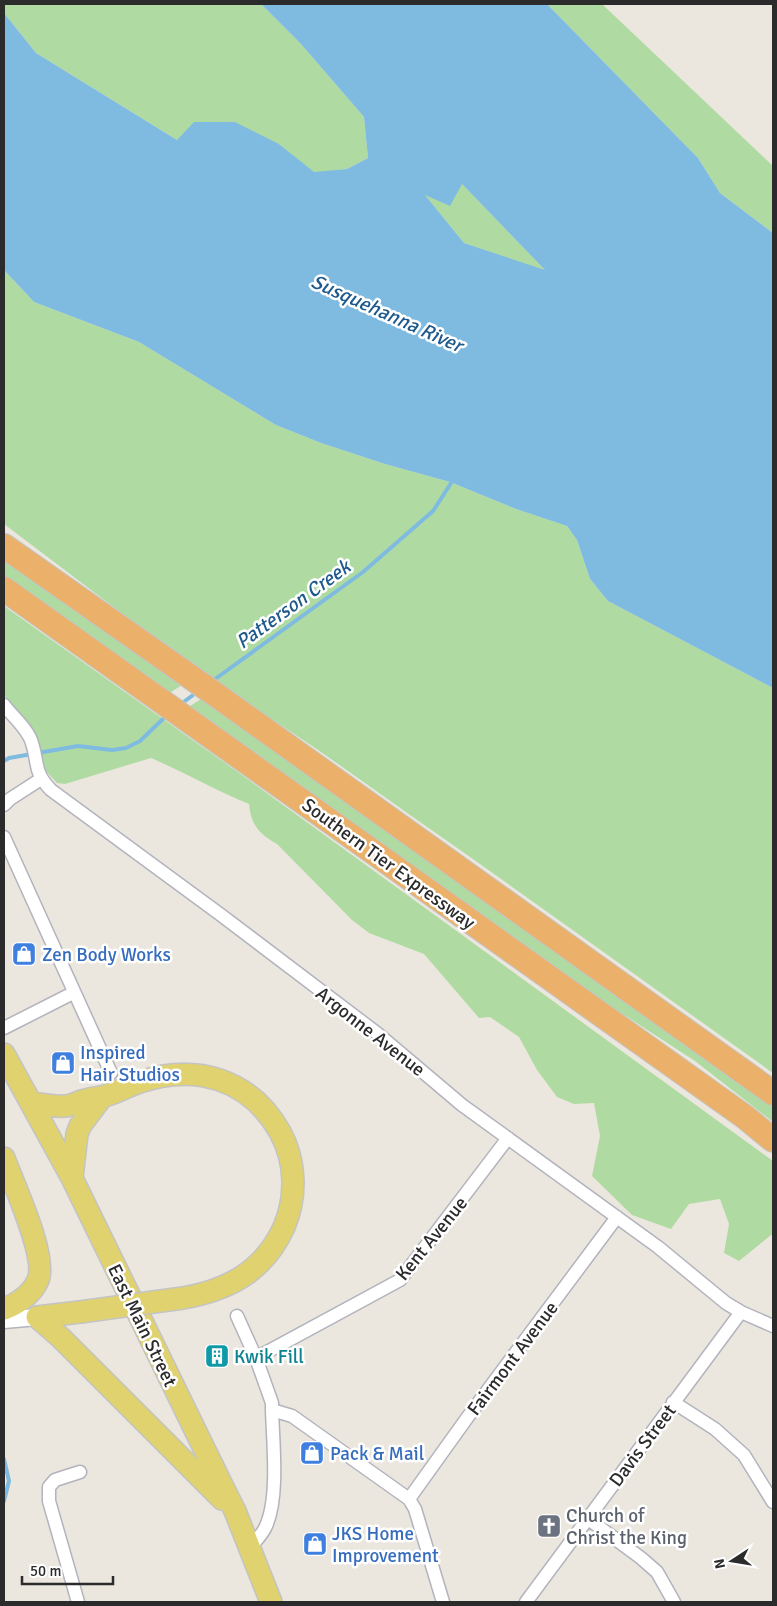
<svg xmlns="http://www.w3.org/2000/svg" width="777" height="1606" font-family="Signika,sans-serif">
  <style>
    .green { fill: #afdba2 }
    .water { fill: #7fbbe0; fill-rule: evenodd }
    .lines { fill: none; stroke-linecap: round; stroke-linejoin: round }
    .stream { stroke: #7fbbe0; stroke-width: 4 }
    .minor-casing { stroke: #b3b3bd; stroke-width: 15 }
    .tertiary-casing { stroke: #b3b3bd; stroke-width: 19 }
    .primary-casing { stroke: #c4c4c4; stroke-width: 24 }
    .motorway-casing { stroke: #c4c4c4; stroke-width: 26 }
    .minor { stroke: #fff; stroke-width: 12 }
    .tertiary { stroke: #fff; stroke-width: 16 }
    .primary { stroke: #e0d36f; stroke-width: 21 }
    .motorway { stroke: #ebb16a; stroke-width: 24 }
    .primary-bridge-casing { stroke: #c4c4c4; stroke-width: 24; stroke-linecap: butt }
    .primary-bridge { stroke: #e0d36f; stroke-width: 21 }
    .labels { text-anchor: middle; stroke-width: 5; stroke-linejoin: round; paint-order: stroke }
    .street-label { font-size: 19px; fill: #2b2b2b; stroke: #fff }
    .shop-label { font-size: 19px; fill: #366cbe; stroke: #fff; text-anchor: start }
    .culture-label { font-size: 19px; fill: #0d838f; stroke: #fff; text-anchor: start }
    .worship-label { font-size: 19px; fill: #5b616d; stroke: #fff; text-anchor: start }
    .water-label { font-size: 20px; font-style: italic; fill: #1e598d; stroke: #fff }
  </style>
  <rect width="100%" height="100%" fill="#ebe7df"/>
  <path class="green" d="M4,4H261L301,44L364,117L368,158L347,169L314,173L279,144L177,140L36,53L4,13Z
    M547,4H602L773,166V233L720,193L698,158Z
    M462,184L546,271L464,243L424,194Z
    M4,270L34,302L139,342L276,425L321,443L385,464L450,482L516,509L567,526L577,540L590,579L608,601L773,688V1073C652,987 532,900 410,815C348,771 285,725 219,687L4,524Z
    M4,558L182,685L168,694L4,577Z
    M4,606L242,775L773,1161V1235H771L739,1261L724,1253L729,1224L720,1199L689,1204L671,1229L632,1215L592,1176L600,1136L594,1103L574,1104L557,1097L537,1070L519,1037L490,1017L479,1018L424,954L369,933L352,920L277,844C259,834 251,825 249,804C216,791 184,772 151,758L65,784L57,783L45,770L36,743L23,719L4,695Z
    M201,699L749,1087L773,1107V1122L695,1061L555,970L187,708Z"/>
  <path class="water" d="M261,4H547L698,158L720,193L773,233V688L608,601L590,579L577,540L567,526L516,509L450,482L385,464L321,443L276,425L139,342L34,302L4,270V13L36,53L177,140L194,122H235L279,144L314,172L347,169L368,158L364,117L301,44ZM462,184L545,270L464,243L425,195L450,206Z"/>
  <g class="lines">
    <path class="stream" d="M211,682L363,572L433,511L453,480
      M181,704L197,692
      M4,761L9,758L78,746L112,750L126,748L140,741L167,715
      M4,1459L9,1481L4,1501"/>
    <defs>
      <path id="minor" d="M4,705C13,717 28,729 32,743C39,765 33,771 51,790L221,915L378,1034L462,1105L658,1247L726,1303L741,1312L773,1326
        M4,805L10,799L41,779
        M4,837L111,1073
        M4,1028L73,993
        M237,1316L256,1358L272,1403V1410C273,1443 279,1497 266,1526C263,1534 255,1541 250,1548
        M256,1358L400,1280L508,1138
        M673,1402L715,1429L744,1455L773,1502
        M272,1410L292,1416L409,1499L415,1509L443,1602
        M409,1499L467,1418L617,1217
        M587,1518L641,1558L657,1572L674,1602
        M78,1602L49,1501V1487L55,1480L80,1472
        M526,1602L741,1312"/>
      <path id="tertiary" d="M4,1320L37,1317"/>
      <path id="primary" d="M4,1054L72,1178L220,1481L235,1511L271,1602
        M31,1103C42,1104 54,1107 65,1106C72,1106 79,1101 86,1100C91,1098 96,1098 101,1097C115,1094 127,1086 140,1082C196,1063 250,1079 280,1132C296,1161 297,1197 284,1227C264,1271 229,1290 183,1298
        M4,1158C13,1183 48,1257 38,1280C32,1294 18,1304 4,1309
        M72,1178L77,1134L80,1126L102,1097
        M37,1317L60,1337L222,1499
        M37,1317L80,1312"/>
      <path id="motorway" d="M4,546L212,692L773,1093
        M4,589L745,1117L773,1140"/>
    </defs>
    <use href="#minor" class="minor-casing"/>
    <use href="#tertiary" class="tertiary-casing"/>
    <use href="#primary" class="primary-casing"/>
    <use href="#motorway" class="motorway-casing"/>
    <use href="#minor" class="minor"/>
    <use href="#tertiary" class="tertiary"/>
    <use href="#primary" class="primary"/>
    <use href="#motorway" class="motorway"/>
    <defs>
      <path id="primary-bridge" d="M80,1312L183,1298"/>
    </defs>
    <use href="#primary-bridge" class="primary-bridge-casing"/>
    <use href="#primary-bridge" class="primary-bridge"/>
  </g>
  <defs>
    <symbol id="shop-square" viewBox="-11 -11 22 22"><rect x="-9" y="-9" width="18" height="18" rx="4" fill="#3f7fe0" stroke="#fff"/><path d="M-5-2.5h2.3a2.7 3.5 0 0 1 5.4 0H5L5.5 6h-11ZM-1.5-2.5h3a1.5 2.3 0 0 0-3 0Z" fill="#fff"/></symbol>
    <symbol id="building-square" viewBox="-11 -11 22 22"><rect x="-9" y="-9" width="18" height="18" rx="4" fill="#0f9aa8" stroke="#fff"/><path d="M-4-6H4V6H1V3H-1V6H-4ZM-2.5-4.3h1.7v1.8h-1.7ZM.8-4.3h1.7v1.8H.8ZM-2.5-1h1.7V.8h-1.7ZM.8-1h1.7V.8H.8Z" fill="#fff"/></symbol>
    <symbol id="church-square" viewBox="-11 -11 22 22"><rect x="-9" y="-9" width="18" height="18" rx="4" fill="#6b7280" stroke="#fff"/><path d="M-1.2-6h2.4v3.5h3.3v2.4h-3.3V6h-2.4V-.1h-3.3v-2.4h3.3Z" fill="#fff"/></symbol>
  </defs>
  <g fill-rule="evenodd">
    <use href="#shop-square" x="10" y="940" width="28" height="28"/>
    <use href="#shop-square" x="49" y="1049" width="28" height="28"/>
    <use href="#building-square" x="203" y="1342" width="28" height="28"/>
    <use href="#shop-square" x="298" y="1439" width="28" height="28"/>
    <use href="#church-square" x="535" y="1512" width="28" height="28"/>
    <use href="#shop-square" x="301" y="1530" width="28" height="28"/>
  </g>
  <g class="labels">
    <g class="street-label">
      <text transform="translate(389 863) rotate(36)" y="7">Southern Tier Expressway</text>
      <text transform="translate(371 1031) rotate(38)" y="7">Argonne Avenue</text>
      <text transform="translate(431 1238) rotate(-51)" y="7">Kent Avenue</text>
      <text transform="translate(143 1325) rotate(64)" y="7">East Main Street</text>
      <text transform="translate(512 1358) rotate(-53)" y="7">Fairmont Avenue</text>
      <text transform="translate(642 1445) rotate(-53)" y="7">Davis Street</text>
    </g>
    <g class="shop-label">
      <text x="42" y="961">Zen Body Works</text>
      <text x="80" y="1059">Inspired<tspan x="80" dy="22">Hair Studios</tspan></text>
      <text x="330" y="1460">Pack &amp; Mail</text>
      <text x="332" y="1540">JKS Home<tspan x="332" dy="22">Improvement</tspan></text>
    </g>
    <g class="culture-label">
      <text x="234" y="1363">Kwik Fill</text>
    </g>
    <g class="worship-label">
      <text x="566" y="1522">Church of<tspan x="566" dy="22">Christ the King</tspan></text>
    </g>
    <g class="water-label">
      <text transform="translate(387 313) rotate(24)" y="7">Susquehanna River</text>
      <text transform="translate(293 604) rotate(-36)" y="7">Patterson Creek</text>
    </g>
  </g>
  <rect width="777" height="1606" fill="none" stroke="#2b2b2b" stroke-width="10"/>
  <g transform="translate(732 1561) rotate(258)" stroke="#ffffff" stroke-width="4" paint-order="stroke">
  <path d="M0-4L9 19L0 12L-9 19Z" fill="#2b2b2b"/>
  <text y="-8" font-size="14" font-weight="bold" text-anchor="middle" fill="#2b2b2b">N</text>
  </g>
  <path d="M22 1576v8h91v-8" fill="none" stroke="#2b2b2b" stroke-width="2.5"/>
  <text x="30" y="1576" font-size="15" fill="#2b2b2b" stroke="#ffffff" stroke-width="4" paint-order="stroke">50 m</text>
</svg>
